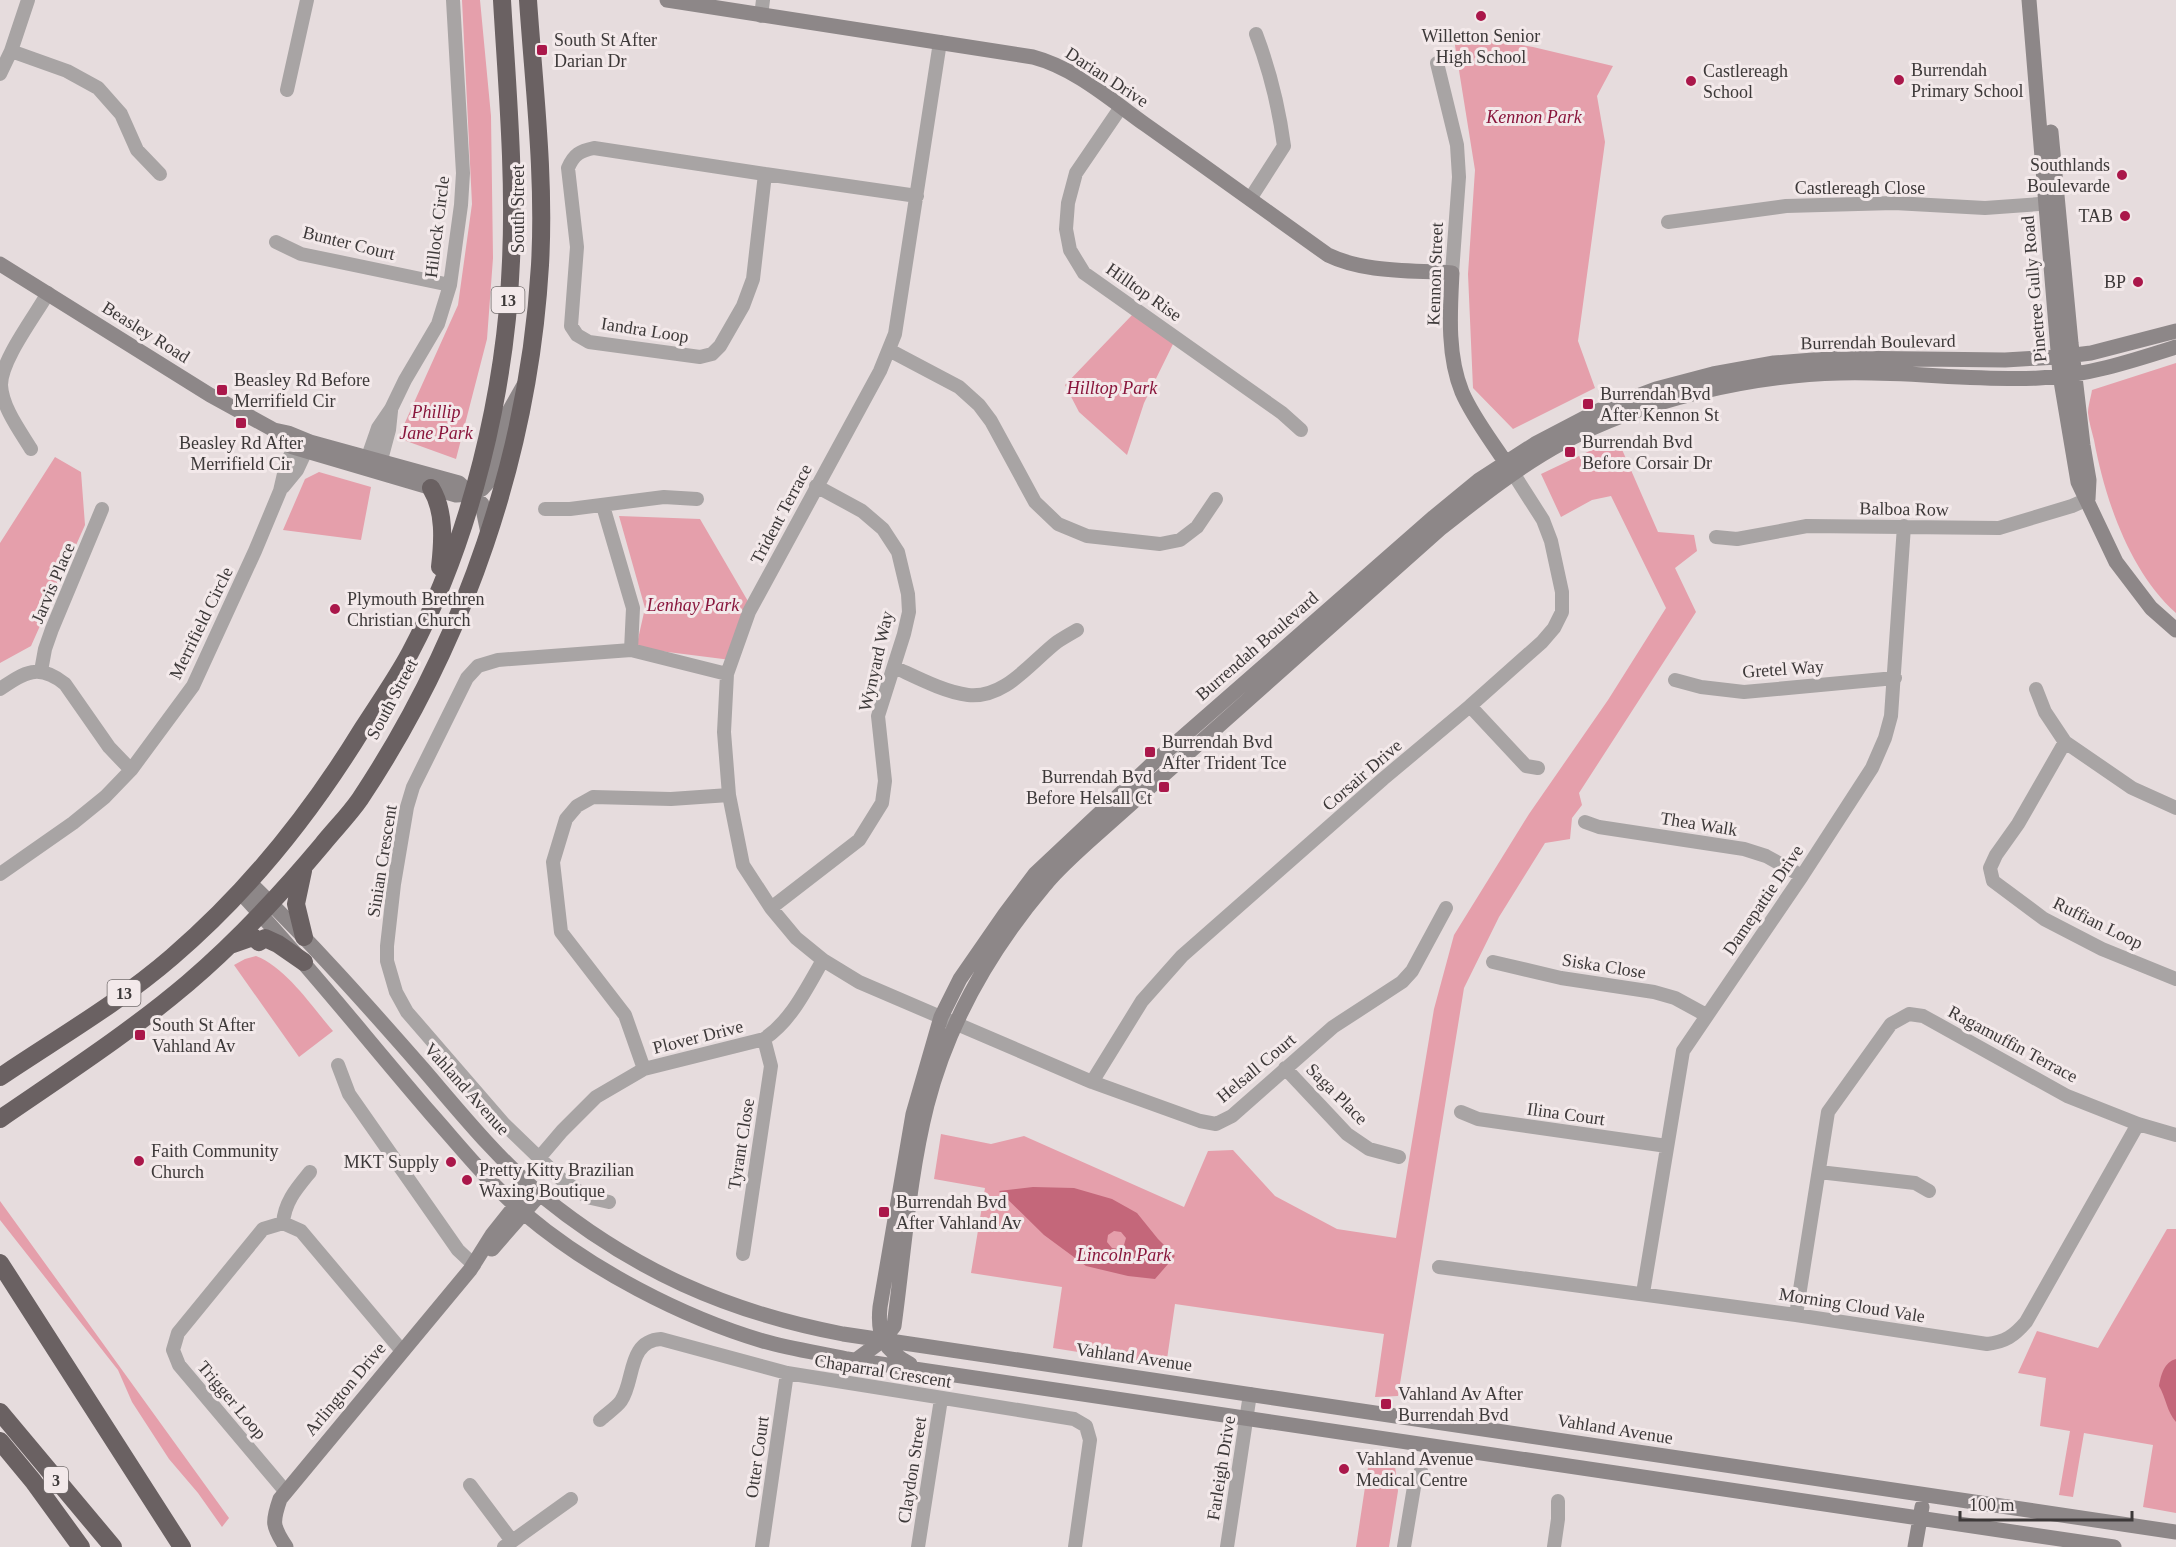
<svg xmlns="http://www.w3.org/2000/svg" width="2176" height="1547" font-family="Georgia,serif">
  <style>
    .green { fill: #e59fab }
    .water { fill: #c4677a; fill-rule: evenodd }
    .lines { fill: none; stroke-linecap: round; stroke-linejoin: round }
    .street { stroke: #a8a4a4; stroke-width: 14 }
    .secondary { stroke: #8d8788; stroke-width: 15 }
    .highway { stroke: #6a6162; stroke-width: 18 }
    .poi-dot { fill: #aa174a; stroke: #f3e9ea; stroke-width: 2 }
    .labels { text-anchor: middle; stroke-width: 6; stroke-linejoin: round; paint-order: stroke }
    .shield { fill: #f3e9ea; stroke: #746e6e; stroke-width: 1.5 }
    .shield-label { font-size: 16px; font-weight: bold; fill: #3d3939 }
    .poi-label { font-size: 18px; fill: #3d3939; stroke: #f3e9ea; text-anchor: start }
    .street-label { font-size: 18px; fill: #3d3939; stroke: #f3e9ea }
    .park-label { font-size: 18px; font-style: italic; fill: #89163c; stroke: #f3e9ea }
  </style>
  <rect width="100%" height="100%" fill="#e6dcdd"/>
  <path class="green" d="M462,0H480L491,116L493,258L487,339L456,459L398,438L458,305L472,204Z
    M1453,33L1533,47L1613,66L1597,96L1605,142L1578,341L1595,388L1513,429L1473,388L1468,274L1475,170Z
    M1133,314L1174,342L1144,403L1127,455L1079,412L1065,385Z
    M2176,363V613C2130,572 2105,500 2094,440C2092,432 2089,422 2088,413C2088,406 2091,397 2092,390Z
    M1617,438L1658,532L1694,535L1697,551L1675,568L1696,612L1579,793L1582,805L1572,818L1570,839L1545,843L1499,917L1464,988L1398,1396L1375,1397L1384,1334L1175,1304L1166,1366L1053,1348L1062,1287L971,1273L985,1188L934,1179L941,1134L991,1144L1024,1136L1184,1207L1208,1151L1233,1150L1275,1196L1337,1229L1396,1238L1434,1009L1454,935L1529,814L1608,700L1666,608L1611,496L1592,500L1561,517L1541,474Z
    M55,457L81,472L85,525L31,646L0,663V543Z
    M319,472L371,487L361,540L283,530L305,479Z
    M619,516L700,519L749,603L731,660L636,648L645,608Z
    M256,956C287,968 312,1007 333,1031L299,1057L234,965L245,959Z
    M0,1201L229,1518L222,1527L198,1493L169,1459L132,1402L118,1370L0,1220Z
    M2167,1229H2176V1513L2143,1507L2153,1445L2084,1433L2073,1497L2059,1495L2070,1431L2040,1426L2046,1378L2018,1373L2037,1331L2098,1348Z
    M1370,1454L1394,1457L1398,1491L1389,1547H1356Z"/>
  <path class="water" d="M1033,1187L1074,1188L1112,1199L1137,1213L1158,1239L1175,1256L1155,1279L1128,1276L1086,1266L1044,1235L999,1191ZM1114,1231L1121,1232L1126,1238L1124,1245L1119,1249L1112,1248L1107,1242L1108,1235Z
    M2176,1359V1422C2167,1412 2166,1398 2159,1386C2161,1375 2164,1362 2176,1359Z"/>
  <g class="lines">
    <path class="street" d="M761,16L763,0
      M940,42L895,334L880,371L749,612L727,674L724,732L729,795L743,865L771,908L796,938L823,960L859,982L1092,1082L1200,1121L1216,1124L1232,1116L1333,1027L1402,982L1412,971L1446,908
      M11,51L67,71L98,88L121,114L137,150L160,174
      M1437,63L1457,145L1459,177L1452,273
      M0,74L11,51L28,0
      M287,90L307,0
      M1121,107L1076,173L1068,203L1066,229L1070,250L1084,273L1282,413L1301,430
      M765,174L594,148C580,151 574,154 568,168L577,247L571,326L577,335L589,342L700,357L712,354L720,346L743,306L753,279L765,174L917,196
      M1250,199L1284,146C1279,108 1270,71 1256,34
      M1668,222L1786,206L1894,203L1985,208L2053,203
      M276,242L301,254L450,285
      M889,350L959,387L979,405L991,421L1035,502L1058,524L1087,536L1160,544L1180,540L1197,527L1216,499
      M31,449C20,431 2,407 1,385C1,360 35,316 48,293
      M364,468L378,428L391,409L405,380L438,324L450,285L461,205L463,173L453,0
      M378,471L389,430L391,411
      M283,487L297,470L310,442
      M603,506L633,608L631,650
      M545,509H570L664,497L697,499
      M1716,537L1737,539L1807,526L1999,528L2072,506L2088,499
      M894,667C916,677 944,692 968,695C1005,699 1031,662 1057,642C1063,638 1070,634 1077,630
      M41,671L45,649L52,629L102,509
      M1675,680L1701,687L1744,692L1895,678
      M0,689C25,672 39,663 65,684L109,747L131,770
      M2036,689L2045,712L2065,742L2132,788L2176,808
      M1470,706L1526,766L1538,768
      M2065,742L2018,824L1996,855L1990,868L1993,881L2044,919L2102,949L2176,979
      M1585,822L1599,827L1744,849L1766,856L1802,876
      M0,874L73,823L105,797L131,770L193,686L255,551L280,491L286,465L298,439
      M771,908L859,840L882,803L885,781L878,716L904,634L909,612L908,594L898,552L883,529L862,511L816,486
      M1493,962L1561,978L1654,992L1675,998L1706,1015
      M338,1065L349,1094L458,1250L474,1265
      M1285,1068L1347,1134L1369,1149L1399,1157
      M644,1069L625,1015L561,932L553,862L566,819L577,806L593,797L671,799L729,795
      M1092,1082L1142,1001L1182,956L1383,779L1470,706L1542,642L1554,628L1562,612V592L1551,541L1543,520L1513,473
      M1461,1112L1478,1119L1667,1146
      M539,1158L562,1131L596,1097L644,1069L764,1039C792,1020 806,989 823,960
      M1819,1172L1915,1183L1929,1191
      M609,1202L591,1198L581,1193L561,1179L504,1124L407,1012L396,992L387,961V946L394,884L407,807L413,787L467,678L478,666L498,660L631,650L727,674
      M283,1223C285,1201 297,1188 310,1172
      M743,1254L771,1066L764,1039
      M1439,1267L1796,1315L1987,1344C2005,1342 2014,1336 2026,1322L2138,1124
      M1643,1293L1683,1051L1802,876L1872,768L1885,738L1891,716L1904,526
      M1796,1315L1828,1112L1891,1024L1909,1014L1923,1016L2067,1096L2138,1124L2176,1135
      M600,1420C606,1414 616,1408 621,1401C635,1381 627,1341 661,1339L787,1373L1074,1419L1086,1426L1090,1440L1075,1547
      M470,1485L512,1541
      M286,1492L179,1365L173,1350L178,1333L263,1229L283,1223L301,1231L402,1351
      M504,1547L571,1499
      M762,1547L787,1373
      M918,1547L941,1399
      M1227,1547L1250,1394
      M1404,1547L1414,1487L1421,1471
      M1554,1547L1558,1519V1501"/>
    <path class="secondary" d="M667,0L1033,57C1075,68 1111,100 1146,125C1207,168 1268,212 1328,255C1365,273 1411,270 1452,273C1450,312 1447,355 1462,392C1474,420 1495,445 1511,471
      M2029,0L2060,375L2078,482L2116,562L2151,608L2176,630
      M2051,132L2071,343L2083,445L2089,480L2088,499
      M0,264L210,395L274,430L288,433L310,442L459,483L482,504L488,533
      M274,430L283,443L293,447L456,495L473,494L482,489L490,480L507,415L524,385
      M249,882C310,941 367,1005 423,1069C460,1112 497,1158 541,1195C633,1270 727,1312 843,1334L2176,1532
      M240,892C308,964 368,1041 432,1115C462,1149 491,1185 525,1214C590,1269 682,1317 763,1341C791,1349 819,1353 847,1359L2114,1547
      M492,1249L540,1194
      M856,1360L883,1340L894,1326C904,1253 909,1176 927,1105C948,1023 991,949 1045,885C1057,870 1073,856 1087,843L1440,529C1479,498 1518,467 1562,443C1641,400 1751,375 1840,373C1907,371 1973,381 2039,378C2086,376 2132,361 2176,347
      M910,1364C884,1350 877,1336 880,1307L913,1114L941,1017L960,979L1005,914L1035,874L1152,764L1434,517L1479,480L1535,444L1600,410L1656,389L1713,374L1774,363L1838,358L2005,360L2058,357L2091,353L2176,331
      M286,1547C272,1526 272,1522 280,1499L470,1270L492,1235L531,1186
      M1915,1547L1922,1507"/>
    <path class="highway" d="M431,488C445,511 443,541 440,567
      M303,871L296,904L304,937
      M233,944L253,937L259,942L265,938L278,944L304,962
      M0,1077C58,1038 120,1002 172,957C248,892 311,813 363,728C379,703 396,679 410,653C471,538 506,390 511,261C515,174 507,86 502,0
      M0,1119C64,1075 129,1033 188,983C237,941 281,894 322,845C334,830 349,815 360,799C465,641 529,454 540,265C545,176 534,88 528,0
      M0,1263L182,1547
      M0,1412L113,1547
      M0,1441L33,1481L81,1547"/>
  </g>
  <g class="poi-dot">
    <circle cx="1481" cy="16" r="6"/>
    <rect x="536" y="44" width="12" height="12" rx="3"/>
    <circle cx="1899" cy="80" r="6"/>
    <circle cx="1691" cy="81" r="6"/>
    <circle cx="2122" cy="175" r="6"/>
    <circle cx="2125" cy="216" r="6"/>
    <circle cx="2138" cy="282" r="6"/>
    <rect x="216" y="384" width="12" height="12" rx="3"/>
    <rect x="1582" y="398" width="12" height="12" rx="3"/>
    <rect x="235" y="417" width="12" height="12" rx="3"/>
    <rect x="1564" y="446" width="12" height="12" rx="3"/>
    <circle cx="335" cy="609" r="6"/>
    <rect x="1144" y="746" width="12" height="12" rx="3"/>
    <rect x="1158" y="781" width="12" height="12" rx="3"/>
    <rect x="134" y="1029" width="12" height="12" rx="3"/>
    <circle cx="139" cy="1161" r="6"/>
    <circle cx="451" cy="1162" r="6"/>
    <circle cx="467" cy="1180" r="6"/>
    <rect x="878" y="1206" width="12" height="12" rx="3"/>
    <rect x="1380" y="1398" width="12" height="12" rx="3"/>
    <circle cx="1344" cy="1469" r="6"/>
  </g>
  <g class="labels">
    <g class="shield">
      <rect x="491.5" y="287" width="33" height="26" rx="4.5"/>
      <rect x="107.5" y="980" width="33" height="26" rx="4.5"/>
      <rect x="44" y="1467" width="24" height="26" rx="4.5"/>
    </g>
    <g class="shield-label">
      <text x="508" y="306">13</text>
      <text x="124" y="999">13</text>
      <text x="56" y="1486">3</text>
    </g>
    <g class="poi-label">
      <text x="1481" y="42" text-anchor="middle">Willetton Senior<tspan x="1481" dy="21">High School</tspan></text>
      <text x="554" y="46">South St After<tspan x="554" dy="21">Darian Dr</tspan></text>
      <text x="1911" y="76">Burrendah<tspan x="1911" dy="21">Primary School</tspan></text>
      <text x="1703" y="77">Castlereagh<tspan x="1703" dy="21">School</tspan></text>
      <text x="2110" y="171" text-anchor="end">Southlands<tspan x="2110" dy="21">Boulevarde</tspan></text>
      <text x="2113" y="222" text-anchor="end">TAB</text>
      <text x="2126" y="288" text-anchor="end">BP</text>
      <text x="234" y="386">Beasley Rd Before<tspan x="234" dy="21">Merrifield Cir</tspan></text>
      <text x="1600" y="400">Burrendah Bvd<tspan x="1600" dy="21">After Kennon St</tspan></text>
      <text x="1582" y="448">Burrendah Bvd<tspan x="1582" dy="21">Before Corsair Dr</tspan></text>
      <text x="241" y="449" text-anchor="middle">Beasley Rd After<tspan x="241" dy="21">Merrifield Cir</tspan></text>
      <text x="347" y="605">Plymouth Brethren<tspan x="347" dy="21">Christian Church</tspan></text>
      <text x="1162" y="748">Burrendah Bvd<tspan x="1162" dy="21">After Trident Tce</tspan></text>
      <text x="1152" y="783" text-anchor="end">Burrendah Bvd<tspan x="1152" dy="21">Before Helsall Ct</tspan></text>
      <text x="152" y="1031">South St After<tspan x="152" dy="21">Vahland Av</tspan></text>
      <text x="151" y="1157">Faith Community<tspan x="151" dy="21">Church</tspan></text>
      <text x="439" y="1168" text-anchor="end">MKT Supply</text>
      <text x="479" y="1176">Pretty Kitty Brazilian<tspan x="479" dy="21">Waxing Boutique</tspan></text>
      <text x="896" y="1208">Burrendah Bvd<tspan x="896" dy="21">After Vahland Av</tspan></text>
      <text x="1398" y="1400">Vahland Av After<tspan x="1398" dy="21">Burrendah Bvd</tspan></text>
      <text x="1356" y="1465">Vahland Avenue<tspan x="1356" dy="21">Medical Centre</tspan></text>
    </g>
    <g class="street-label">
      <text transform="translate(1107 77) rotate(33)" y="6">Darian Drive</text>
      <text x="1860" y="194">Castlereagh Close</text>
      <text transform="translate(518 209) rotate(-90)" y="6">South Street</text>
      <text transform="translate(437 227) rotate(-83)" y="6">Hillock Circle</text>
      <text transform="translate(349 243) rotate(14)" y="6">Bunter Court</text>
      <text transform="translate(1435 274) rotate(-88)" y="6">Kennon Street</text>
      <text transform="translate(2034 289) rotate(-95)" y="6">Pinetree Gully Road</text>
      <text transform="translate(1144 292) rotate(35)" y="6">Hilltop Rise</text>
      <text transform="translate(645 330) rotate(9)" y="6">Iandra Loop</text>
      <text transform="translate(146 332) rotate(32)" y="6">Beasley Road</text>
      <text transform="translate(1878 342) rotate(-1)" y="6">Burrendah Boulevard</text>
      <text transform="translate(1904 509) rotate(1)" y="6">Balboa Row</text>
      <text transform="translate(781 514) rotate(-62)" y="6">Trident Terrace</text>
      <text transform="translate(53 583) rotate(-67)" y="6">Jarvis Place</text>
      <text transform="translate(201 623) rotate(-64)" y="6">Merrifield Circle</text>
      <text transform="translate(1257 646) rotate(-41)" y="6">Burrendah Boulevard</text>
      <text transform="translate(876 661) rotate(-77)" y="6">Wynyard Way</text>
      <text transform="translate(1783 669) rotate(-4)" y="6">Gretel Way</text>
      <text transform="translate(392 699) rotate(-62)" y="6">South Street</text>
      <text transform="translate(1362 775) rotate(-41)" y="6">Corsair Drive</text>
      <text transform="translate(1699 824) rotate(9)" y="6">Thea Walk</text>
      <text transform="translate(382 861) rotate(-81)" y="6">Sinian Crescent</text>
      <text transform="translate(1763 900) rotate(-56)" y="6">Damepattie Drive</text>
      <text transform="translate(2098 923) rotate(26)" y="6">Ruffian Loop</text>
      <text transform="translate(1604 966) rotate(9)" y="6">Siska Close</text>
      <text transform="translate(698 1037) rotate(-14)" y="6">Plover Drive</text>
      <text transform="translate(2013 1044) rotate(28)" y="6">Ragamuffin Terrace</text>
      <text transform="translate(1256 1068) rotate(-40)" y="6">Helsall Court</text>
      <text transform="translate(467 1089) rotate(48)" y="6">Vahland Avenue</text>
      <text transform="translate(1337 1094) rotate(45)" y="6">Saga Place</text>
      <text transform="translate(1566 1114) rotate(8)" y="6">Ilina Court</text>
      <text transform="translate(741 1144) rotate(-81)" y="6">Tyrant Close</text>
      <text transform="translate(1852 1305) rotate(9)" y="6">Morning Cloud Vale</text>
      <text transform="translate(1134 1357) rotate(8)" y="6">Vahland Avenue</text>
      <text transform="translate(883 1371) rotate(9)" y="6">Chaparral Crescent</text>
      <text transform="translate(345 1389) rotate(-50)" y="6">Arlington Drive</text>
      <text transform="translate(232 1400) rotate(50)" y="6">Trigger Loop</text>
      <text transform="translate(1615 1429) rotate(9)" y="6">Vahland Avenue</text>
      <text transform="translate(757 1457) rotate(-82)" y="6">Otter Court</text>
      <text transform="translate(1221 1468) rotate(-81)" y="6">Farleigh Drive</text>
      <text transform="translate(912 1470) rotate(-81)" y="6">Claydon Street</text>
    </g>
    <g class="park-label">
      <text x="1534" y="123">Kennon Park</text>
      <text x="1112" y="394">Hilltop Park</text>
      <text x="436" y="418">Phillip<tspan x="436" dy="21">Jane Park</tspan></text>
      <text x="693" y="611">Lenhay Park</text>
      <text x="1124" y="1261">Lincoln Park</text>
    </g>
  </g>
  <path d="M1960 1511v9h172v-9" fill="none" stroke="#3d3939" stroke-width="3"/>
  <text x="1969" y="1511" font-size="18" fill="#3d3939" stroke="#f3e9ea" stroke-width="4.5" paint-order="stroke">100 m</text>
</svg>
